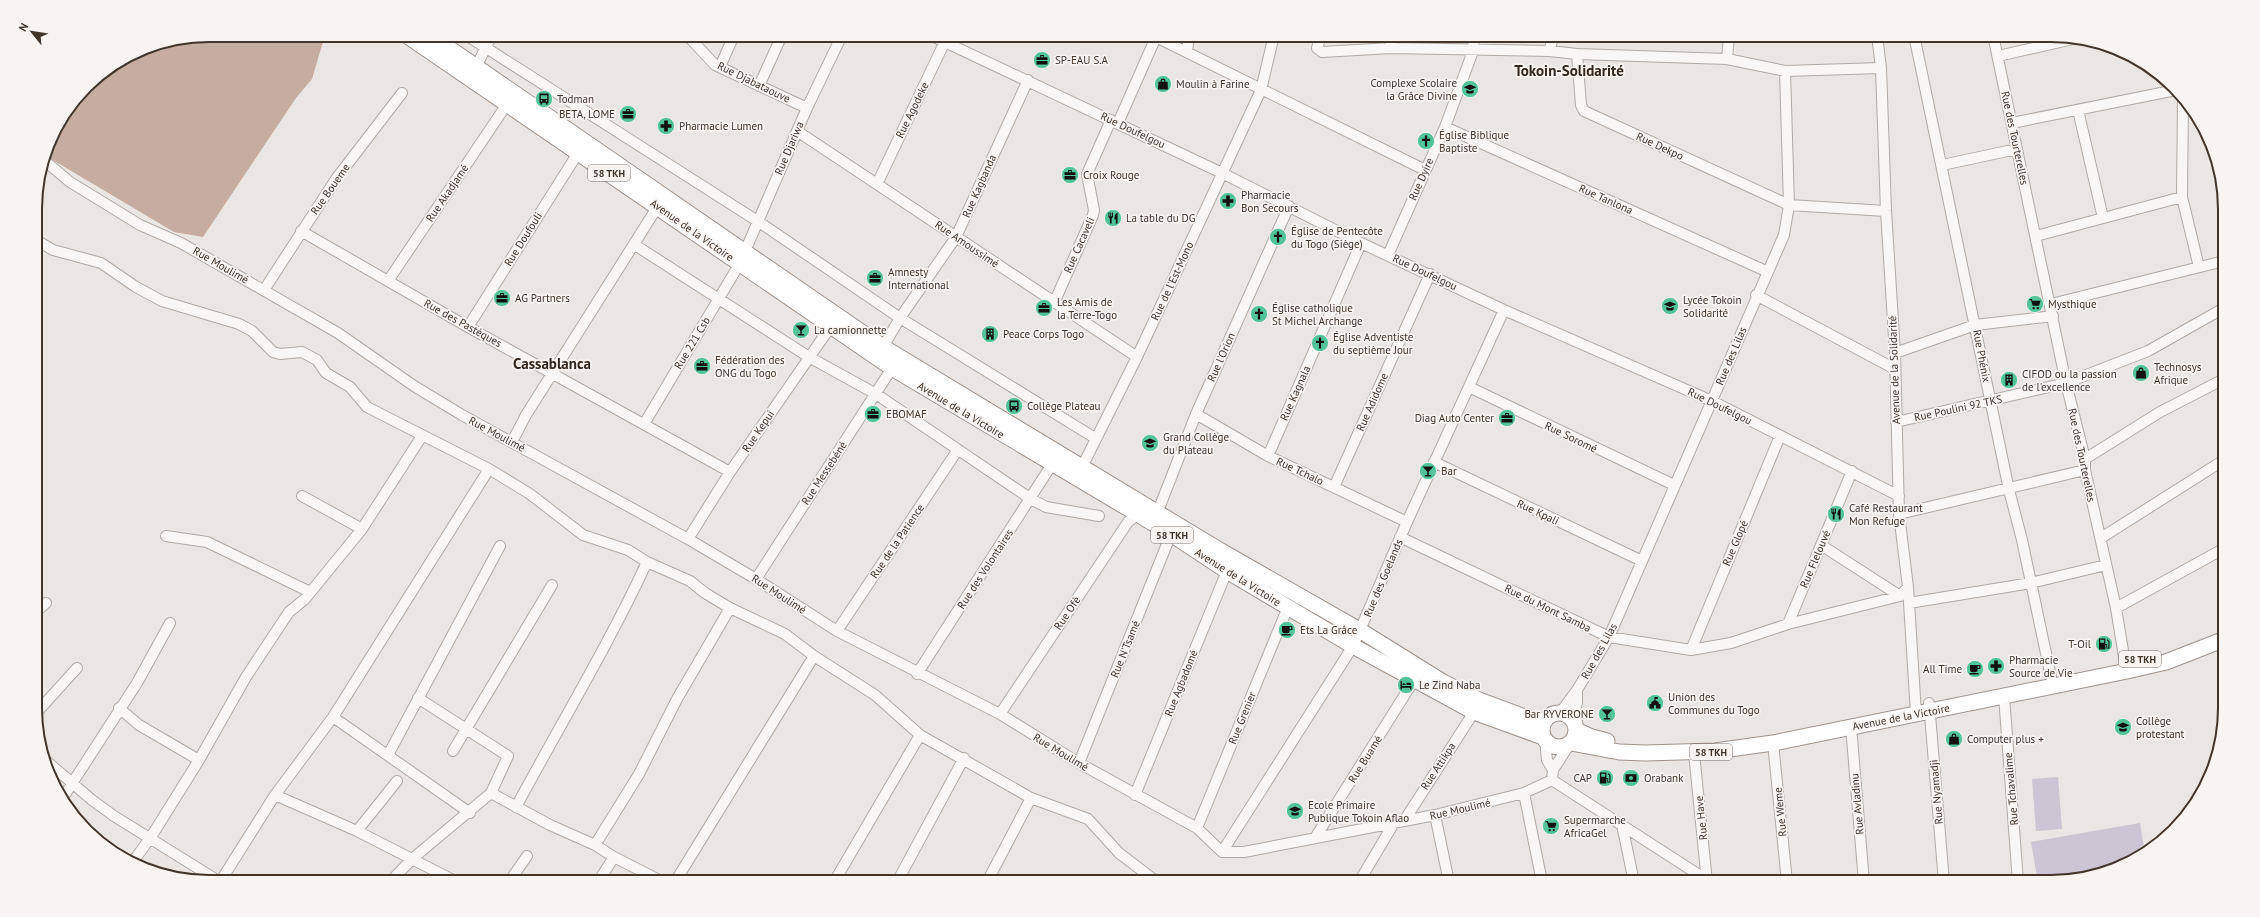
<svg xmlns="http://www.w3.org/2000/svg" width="2260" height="917" font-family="'PT Sans',sans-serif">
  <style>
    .green { fill: #ccc5d3 }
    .water { fill: #c7aca1 }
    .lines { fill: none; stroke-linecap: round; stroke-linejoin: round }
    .minor-casing { stroke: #b1aaa5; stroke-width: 12 }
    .highway-casing { stroke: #9f938b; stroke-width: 17 }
    .minor { stroke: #f8f7f5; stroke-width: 10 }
    .highway { stroke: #fff; stroke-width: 15 }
    .labels { text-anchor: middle; stroke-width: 3.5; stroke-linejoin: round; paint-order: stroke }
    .shield { fill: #f7f4f2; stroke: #786e67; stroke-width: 1 }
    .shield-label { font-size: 10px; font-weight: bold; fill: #41352c }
    .poi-label { font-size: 11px; fill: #41352c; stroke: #f7f4f2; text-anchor: start }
    .street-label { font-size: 11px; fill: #41352c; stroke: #f7f4f2 }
    .district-label { font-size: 15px; font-weight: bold; fill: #32271e; stroke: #f7f4f2 }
    .rim { fill: none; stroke: #41352c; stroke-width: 2 }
  </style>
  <rect width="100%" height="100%" fill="#eae6e3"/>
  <path class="green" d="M2058,777L2062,829L2036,831L2032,779Z
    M2140,823L2145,853L2107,873L2063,882H2038L2031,842Z"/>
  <path class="water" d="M209,35H325L312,79L296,98L203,237L174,232L46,156L53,132L94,78L142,48Z"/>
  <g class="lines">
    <defs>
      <path id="minor" d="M466,35L759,222L900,318L1095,438
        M687,35L715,65L807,108
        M930,35L1222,173L1361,243L1504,310L1712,401L1899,496
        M1152,35L1425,170
        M1321,35L1317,48L1322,52L1391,48L1549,51L1577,54L1727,59L1785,71L1881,68
        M1877,35L1881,68L1886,211L1895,353L1899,514L1908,587L1916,714
        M1914,35L2009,490L2022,540L2051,677
        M1993,35L2066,383L2085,459V470L2116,608L2125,663
        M1391,48V35
        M1549,51L1554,35
        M1187,52L1189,35
        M1577,54L1581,105L1584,111L1789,205L1886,211
        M1998,56L2073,39
        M1727,59L1729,35
        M476,67L492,35
        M720,67L734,35
        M759,86L782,35
        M2183,97L2182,197L2199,267
        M2078,110L2103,218
        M1118,123L1156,37
        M2012,123L2176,90
        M1445,127L1766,271
        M797,131L1137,357
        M45,161L70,182L140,225L181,243L338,333L414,386L462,415L688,539L756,579L837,631L1000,714L1079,763L1197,828L1222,852H1244L1435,815L1524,793L1552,780
        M1942,165L2017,149
        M877,184L948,35
        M301,231L468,327L730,472
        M2036,236L2182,197
        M36,240L53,250L101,263L136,287L162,301L239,324L252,331L273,352L280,354L302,352L317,360L326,373L350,387L367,407L489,469L530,494L583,535L628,550L647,562L690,581L705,593L730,608L785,634L814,656L875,695L920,735L1031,798L1088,819L1119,853L1157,882
        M635,245L809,357L876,394L1031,499L1046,507L1099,516
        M1388,255L1445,127L1473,51L1474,35
        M388,281L507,104
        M264,290L336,179L402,93
        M1756,295L1895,369
        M1054,303L1093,215L1094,210L1087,174L1111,120
        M2051,304L2224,261
        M468,327L578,153
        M883,347L900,318L956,237L1028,80
        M1895,353L1975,325L2053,316
        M1469,387L1674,485
        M1196,414L1268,456L1407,522
        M1896,422L2066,383L2148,351L2224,308
        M644,424L740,263L807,108L842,35
        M512,442L526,415L658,206
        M1268,456L1361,243
        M2085,459L2160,412L2224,379
        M1434,462L1642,561
        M1079,473L1137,357L1261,90L1274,35
        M1334,487L1430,274
        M302,496L362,529
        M1158,511L1196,414L1289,206
        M1899,514L2085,470
        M166,536L207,542L310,592
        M1400,537L1609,637L1691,650L1731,643L1788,624L1900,596L1908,587
        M2101,538L2224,460
        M688,539L730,472L831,326
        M1821,545L1900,596
        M756,579L892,368
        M1909,603L2031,583L2106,565
        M2116,608L2225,548
        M38,610L46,603
        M1788,624L1852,471
        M837,631L957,451
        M1691,650L1780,436
        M917,674L1056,458
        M2004,696L2018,882
        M418,698L508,756L491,793
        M1929,703L1944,882
        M119,708L139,725L199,760L151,837L132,863
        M38,711L77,668
        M1560,713L1577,690L1609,637L1784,235L1789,205L1785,71
        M1000,714L1128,522L1138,514
        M333,717L470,813
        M1572,719L1577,703V690
        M1851,726L1864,882
        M1545,740L1547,760L1553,770
        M1773,743L1787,882
        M453,751L552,585
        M1694,753L1707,882
        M388,755L500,546
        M44,759L92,800L114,816L220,882
        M199,760L246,677L289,612L305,599L362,529L422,436
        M1079,763L1171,534
        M1552,780L1710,882
        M1552,780L1553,770L1569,745
        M1524,793L1542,882
        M275,795L357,831L457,882
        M1135,795L1227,571
        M62,799L137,683L170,623
        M516,807C560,725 608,646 647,562
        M1435,815L1449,882
        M1404,821L1474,712
        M1622,825L1634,882
        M1197,828L1288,607
        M357,831L397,781
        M1315,838L1414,680
        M595,845L639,774L677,699L730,608
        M1222,852L1353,646L1407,522L1504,310
        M220,882L275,795L333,717L489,469
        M390,882L412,859L491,793L550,825L595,845L614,857L663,882
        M509,882L527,856
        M598,882L614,857
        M675,882L814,656
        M834,882L920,735
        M897,882L964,758
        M987,882L1031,798
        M1359,882L1394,823"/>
      <path id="highway" d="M406,35L892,368L1171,534L1227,571L1353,646L1474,712L1543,737
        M430,35L883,347L1221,551L1361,631L1443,682L1479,700L1543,724
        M1542 730a17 17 0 1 1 34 0a17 17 0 1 1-34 0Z
        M1576,730L1592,737L1607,741
        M1571,743L1619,752L1645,753L1715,751L1773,743L2127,671L2166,662L2225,639"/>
    </defs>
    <use href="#minor" class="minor-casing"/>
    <use href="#highway" class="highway-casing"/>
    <use href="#minor" class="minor"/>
    <use href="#highway" class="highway"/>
  </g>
  <defs>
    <symbol id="office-disc" viewBox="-11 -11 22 22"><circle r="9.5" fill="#53c49a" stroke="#f7f4f2"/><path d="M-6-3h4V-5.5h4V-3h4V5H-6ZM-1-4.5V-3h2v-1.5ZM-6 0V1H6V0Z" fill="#111"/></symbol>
    <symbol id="shop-disc" viewBox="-11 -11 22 22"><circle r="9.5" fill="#53c49a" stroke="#f7f4f2"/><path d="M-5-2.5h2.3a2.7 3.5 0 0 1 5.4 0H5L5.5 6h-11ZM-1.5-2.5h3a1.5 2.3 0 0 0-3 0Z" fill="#111"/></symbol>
    <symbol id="school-disc" viewBox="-11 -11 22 22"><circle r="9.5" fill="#53c49a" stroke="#f7f4f2"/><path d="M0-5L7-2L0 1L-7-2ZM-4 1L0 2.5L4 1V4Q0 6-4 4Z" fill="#111"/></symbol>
    <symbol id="bus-disc" viewBox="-11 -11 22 22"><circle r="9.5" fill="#53c49a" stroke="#f7f4f2"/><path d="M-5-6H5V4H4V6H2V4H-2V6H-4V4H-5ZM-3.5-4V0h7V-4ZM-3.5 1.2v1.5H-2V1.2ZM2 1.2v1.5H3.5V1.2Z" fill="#111"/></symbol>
    <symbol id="pharmacy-disc" viewBox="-11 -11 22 22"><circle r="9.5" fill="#53c49a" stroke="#f7f4f2"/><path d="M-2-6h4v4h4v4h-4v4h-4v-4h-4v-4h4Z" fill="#111"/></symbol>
    <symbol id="church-disc" viewBox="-11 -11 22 22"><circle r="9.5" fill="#53c49a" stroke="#f7f4f2"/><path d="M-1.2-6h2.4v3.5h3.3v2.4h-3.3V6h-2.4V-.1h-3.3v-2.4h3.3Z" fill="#111"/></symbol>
    <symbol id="restaurant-disc" viewBox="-11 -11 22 22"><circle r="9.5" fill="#53c49a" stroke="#f7f4f2"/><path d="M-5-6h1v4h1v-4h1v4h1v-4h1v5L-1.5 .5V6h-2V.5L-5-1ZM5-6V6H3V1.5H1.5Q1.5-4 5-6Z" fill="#111"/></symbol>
    <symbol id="supermarket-disc" viewBox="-11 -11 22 22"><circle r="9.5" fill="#53c49a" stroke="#f7f4f2"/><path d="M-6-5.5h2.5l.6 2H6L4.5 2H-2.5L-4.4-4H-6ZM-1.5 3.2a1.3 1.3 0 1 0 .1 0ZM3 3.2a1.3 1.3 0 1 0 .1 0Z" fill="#111"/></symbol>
    <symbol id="bar-disc" viewBox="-11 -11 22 22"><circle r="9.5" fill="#53c49a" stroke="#f7f4f2"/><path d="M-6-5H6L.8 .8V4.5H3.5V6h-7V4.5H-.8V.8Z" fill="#111"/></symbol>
    <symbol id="building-disc" viewBox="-11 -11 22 22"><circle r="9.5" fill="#53c49a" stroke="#f7f4f2"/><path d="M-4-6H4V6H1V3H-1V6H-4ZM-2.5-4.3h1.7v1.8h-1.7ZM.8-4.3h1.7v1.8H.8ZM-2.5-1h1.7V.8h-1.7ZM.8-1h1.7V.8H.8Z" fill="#111"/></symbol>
    <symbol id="cafe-disc" viewBox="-11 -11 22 22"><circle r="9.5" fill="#53c49a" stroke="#f7f4f2"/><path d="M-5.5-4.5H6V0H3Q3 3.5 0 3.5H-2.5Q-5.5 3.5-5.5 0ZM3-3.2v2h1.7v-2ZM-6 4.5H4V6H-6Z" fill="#111"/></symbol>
    <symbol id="fuel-disc" viewBox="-11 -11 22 22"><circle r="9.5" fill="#53c49a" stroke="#f7f4f2"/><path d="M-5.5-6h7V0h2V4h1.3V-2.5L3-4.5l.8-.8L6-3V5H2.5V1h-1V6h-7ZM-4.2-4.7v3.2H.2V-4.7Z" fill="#111"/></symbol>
    <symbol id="hotel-disc" viewBox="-11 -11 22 22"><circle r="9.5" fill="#53c49a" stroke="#f7f4f2"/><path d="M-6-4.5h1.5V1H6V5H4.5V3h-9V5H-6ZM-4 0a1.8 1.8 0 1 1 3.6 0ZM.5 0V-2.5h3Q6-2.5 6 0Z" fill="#111"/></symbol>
    <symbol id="civic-disc" viewBox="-11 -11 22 22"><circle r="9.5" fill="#53c49a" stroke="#f7f4f2"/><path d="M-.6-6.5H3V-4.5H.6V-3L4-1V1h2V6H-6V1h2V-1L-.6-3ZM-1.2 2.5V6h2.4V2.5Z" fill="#111"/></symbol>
    <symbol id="bank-disc" viewBox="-11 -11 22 22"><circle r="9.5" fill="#53c49a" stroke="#f7f4f2"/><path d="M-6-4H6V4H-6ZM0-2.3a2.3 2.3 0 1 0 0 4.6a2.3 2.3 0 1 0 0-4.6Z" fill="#111"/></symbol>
  </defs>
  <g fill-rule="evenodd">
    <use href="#office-disc" x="1032" y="50" width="20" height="20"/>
    <use href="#shop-disc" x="1153" y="74" width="20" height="20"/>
    <use href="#school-disc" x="1460" y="79" width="20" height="20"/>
    <use href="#bus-disc" x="534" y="89" width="20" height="20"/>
    <use href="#office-disc" x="618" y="104" width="20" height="20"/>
    <use href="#pharmacy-disc" x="656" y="116" width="20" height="20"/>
    <use href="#church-disc" x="1416" y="131" width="20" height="20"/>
    <use href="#office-disc" x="1060" y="165" width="20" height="20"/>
    <use href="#pharmacy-disc" x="1218" y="191" width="20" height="20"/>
    <use href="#restaurant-disc" x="1103" y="208" width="20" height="20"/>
    <use href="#church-disc" x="1268" y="227" width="20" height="20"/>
    <use href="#office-disc" x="865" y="268" width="20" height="20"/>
    <use href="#office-disc" x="492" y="288" width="20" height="20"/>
    <use href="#supermarket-disc" x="2025" y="294" width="20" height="20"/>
    <use href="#school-disc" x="1660" y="296" width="20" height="20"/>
    <use href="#office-disc" x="1034" y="298" width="20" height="20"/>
    <use href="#church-disc" x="1249" y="304" width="20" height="20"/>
    <use href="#bar-disc" x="791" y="320" width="20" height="20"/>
    <use href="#building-disc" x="980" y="324" width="20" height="20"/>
    <use href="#church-disc" x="1310" y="333" width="20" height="20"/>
    <use href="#office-disc" x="692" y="356" width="20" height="20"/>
    <use href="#shop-disc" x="2131" y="363" width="20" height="20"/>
    <use href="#building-disc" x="1999" y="370" width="20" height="20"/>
    <use href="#bus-disc" x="1004" y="396" width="20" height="20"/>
    <use href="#office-disc" x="863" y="404" width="20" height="20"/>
    <use href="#office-disc" x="1497" y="408" width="20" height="20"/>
    <use href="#school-disc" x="1140" y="433" width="20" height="20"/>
    <use href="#bar-disc" x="1418" y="461" width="20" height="20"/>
    <use href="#restaurant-disc" x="1826" y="504" width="20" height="20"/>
    <use href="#cafe-disc" x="1277" y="620" width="20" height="20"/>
    <use href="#fuel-disc" x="2094" y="634" width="20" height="20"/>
    <use href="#pharmacy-disc" x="1986" y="656" width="20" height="20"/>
    <use href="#cafe-disc" x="1965" y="659" width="20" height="20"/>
    <use href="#hotel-disc" x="1396" y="675" width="20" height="20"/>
    <use href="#civic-disc" x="1645" y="693" width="20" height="20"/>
    <use href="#bar-disc" x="1597" y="704" width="20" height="20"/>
    <use href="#school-disc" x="2113" y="717" width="20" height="20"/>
    <use href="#shop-disc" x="1944" y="729" width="20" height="20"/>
    <use href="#fuel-disc" x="1595" y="768" width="20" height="20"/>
    <use href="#bank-disc" x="1621" y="768" width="20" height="20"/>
    <use href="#school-disc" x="1285" y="801" width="20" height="20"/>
    <use href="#supermarket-disc" x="1541" y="816" width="20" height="20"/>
  </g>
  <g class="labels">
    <g class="shield">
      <rect x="588" y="165" width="42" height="16" rx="3"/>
      <rect x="1151" y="527" width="42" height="16" rx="3"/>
      <rect x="2119" y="651" width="42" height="16" rx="3"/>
      <rect x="1690" y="744" width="42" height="16" rx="3"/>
    </g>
    <g class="shield-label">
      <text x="609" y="177">58 TKH</text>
      <text x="1172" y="539">58 TKH</text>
      <text x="2140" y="663">58 TKH</text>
      <text x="1711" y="756">58 TKH</text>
    </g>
    <g class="poi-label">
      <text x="1055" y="64">SP-EAU S.A</text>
      <text x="1457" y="87" text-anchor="end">Complexe Scolaire<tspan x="1457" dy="13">la Grâce Divine</tspan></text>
      <text x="1176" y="88">Moulin à Farine</text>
      <text x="557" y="103">Todman</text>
      <text x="615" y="118" text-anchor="end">BETA, LOME</text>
      <text x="679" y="130">Pharmacie Lumen</text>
      <text x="1439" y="139">Église Biblique<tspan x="1439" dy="13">Baptiste</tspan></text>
      <text x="1083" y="179">Croix Rouge</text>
      <text x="1241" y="199">Pharmacie<tspan x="1241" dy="13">Bon Secours</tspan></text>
      <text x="1126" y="222">La table du DG</text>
      <text x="1291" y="235">Église de Pentecôte<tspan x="1291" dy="13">du Togo (Siège)</tspan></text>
      <text x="888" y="276">Amnesty<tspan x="888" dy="13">International</tspan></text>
      <text x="515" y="302">AG Partners</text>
      <text x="1683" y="304">Lycée Tokoin<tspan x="1683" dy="13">Solidarité</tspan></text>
      <text x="1057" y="306">Les Amis de<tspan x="1057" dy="13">la Terre-Togo</tspan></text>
      <text x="2048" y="308">Mysthique</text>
      <text x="1272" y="312">Église catholique<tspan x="1272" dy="13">St Michel Archange</tspan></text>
      <text x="814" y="334">La camionnette</text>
      <text x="1003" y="338">Peace Corps Togo</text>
      <text x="1333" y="341">Église Adventiste<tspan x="1333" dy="13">du septième Jour</tspan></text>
      <text x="715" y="364">Fédération des<tspan x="715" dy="13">ONG du Togo</tspan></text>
      <text x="2154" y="371">Technosys<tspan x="2154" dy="13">Afrique</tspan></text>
      <text x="2022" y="378">CIFOD ou la passion<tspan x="2022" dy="13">de l'excellence</tspan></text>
      <text x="1027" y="410">Collège Plateau</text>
      <text x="886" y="418">EBOMAF</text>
      <text x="1494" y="422" text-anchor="end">Diag Auto Center</text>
      <text x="1163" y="441">Grand Collège<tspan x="1163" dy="13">du Plateau</tspan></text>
      <text x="1441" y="475">Bar</text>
      <text x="1849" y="512">Café Restaurant<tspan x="1849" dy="13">Mon Refuge</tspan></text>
      <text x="1300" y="634">Ets La Grâce</text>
      <text x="2091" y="648" text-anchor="end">T-Oil</text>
      <text x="2009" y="664">Pharmacie<tspan x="2009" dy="13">Source de Vie</tspan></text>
      <text x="1962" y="673" text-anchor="end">All Time</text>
      <text x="1419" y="689">Le Zind Naba</text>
      <text x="1668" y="701">Union des<tspan x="1668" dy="13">Communes du Togo</tspan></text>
      <text x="1594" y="718" text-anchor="end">Bar RYVERONE</text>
      <text x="2136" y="725">Collège<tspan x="2136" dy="13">protestant</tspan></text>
      <text x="1967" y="743">Computer plus +</text>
      <text x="1592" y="782" text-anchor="end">CAP</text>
      <text x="1644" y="782">Orabank</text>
      <text x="1308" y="809">Ecole Primaire<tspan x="1308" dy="13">Publique Tokoin Aflao</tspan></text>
      <text x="1564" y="824">Supermarche<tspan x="1564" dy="13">AfricaGel</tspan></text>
    </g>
    <g class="street-label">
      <text transform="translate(754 82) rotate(26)" y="4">Rue Djabataouve</text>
      <text transform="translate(912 110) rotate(-64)" y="4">Rue Agodeke</text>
      <text transform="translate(1133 130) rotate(25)" y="4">Rue Doufelgou</text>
      <text transform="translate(2015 138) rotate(78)" y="4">Rue des Tourterelles</text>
      <text transform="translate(1660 146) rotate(25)" y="4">Rue Dekpo</text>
      <text transform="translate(789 148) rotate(-67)" y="4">Rue Djariwa</text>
      <text transform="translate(1421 179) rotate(-66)" y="4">Rue Dyire</text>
      <text transform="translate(979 186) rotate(-66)" y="4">Rue Kagbanda</text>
      <text transform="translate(330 189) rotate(-55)" y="4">Rue Boueme</text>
      <text transform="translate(447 193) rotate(-56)" y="4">Rue Akadjamé</text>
      <text transform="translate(1606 199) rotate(24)" y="4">Rue Tanlona</text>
      <text transform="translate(692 230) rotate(35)" y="4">Avenue de la Victoire</text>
      <text transform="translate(523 239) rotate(-58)" y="4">Rue Doufouli</text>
      <text transform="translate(967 244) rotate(34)" y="4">Rue Amoussimé</text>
      <text transform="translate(1079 245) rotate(-66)" y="4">Rue Cacaveli</text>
      <text transform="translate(221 265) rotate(30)" y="4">Rue Moulimé</text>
      <text transform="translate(1425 272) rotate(25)" y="4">Rue Doufelgou</text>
      <text transform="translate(1172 281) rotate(-65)" y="4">Rue de l'Est-Mono</text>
      <text transform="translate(463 323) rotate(29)" y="4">Rue des Pastèques</text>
      <text transform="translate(692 343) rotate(-59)" y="4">Rue 221 Csb</text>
      <text transform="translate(1731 356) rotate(-67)" y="4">Rue des Lilas</text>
      <text transform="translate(1982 356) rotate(79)" y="4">Rue Phénix</text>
      <text transform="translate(1221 357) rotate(-66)" y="4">Rue l'Orion</text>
      <text transform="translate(1894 370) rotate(-92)" y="4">Avenue de la Solidarité</text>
      <text transform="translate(1295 393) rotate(-66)" y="4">Rue Kagnala</text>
      <text transform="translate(1372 402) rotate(-66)" y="4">Rue Adidome</text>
      <text transform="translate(1720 406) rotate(26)" y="4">Rue Doufelgou</text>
      <text transform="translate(1958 408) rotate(-12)" y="4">Rue Poulini 92 TKS</text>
      <text transform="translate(961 410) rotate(31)" y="4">Avenue de la Victoire</text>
      <text transform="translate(758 431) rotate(-56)" y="4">Rue Kepui</text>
      <text transform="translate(497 434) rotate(28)" y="4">Rue Moulimé</text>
      <text transform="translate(1571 437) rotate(26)" y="4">Rue Soromé</text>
      <text transform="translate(2082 455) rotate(78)" y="4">Rue des Tourterelles</text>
      <text transform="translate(1300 471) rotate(25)" y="4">Rue Tchalo</text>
      <text transform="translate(824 473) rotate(-57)" y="4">Rue Messebéné</text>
      <text transform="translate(1538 512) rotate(25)" y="4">Rue Kpali</text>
      <text transform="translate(897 541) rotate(-56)" y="4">Rue de la Patience</text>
      <text transform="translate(1735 543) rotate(-67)" y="4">Rue Glopé</text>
      <text transform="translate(1815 559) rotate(-67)" y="4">Rue Flelouvé</text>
      <text transform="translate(985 569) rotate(-57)" y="4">Rue des Volontaires</text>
      <text transform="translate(1238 577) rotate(32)" y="4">Avenue de la Victoire</text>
      <text transform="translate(1383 578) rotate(-67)" y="4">Rue des Goelands</text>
      <text transform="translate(779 594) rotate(33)" y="4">Rue Moulimé</text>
      <text transform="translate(1548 608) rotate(26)" y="4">Rue du Mont Samba</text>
      <text transform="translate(1067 613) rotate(-56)" y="4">Rue Ofè</text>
      <text transform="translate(1125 649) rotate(-68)" y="4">Rue N'Tsamé</text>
      <text transform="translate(1599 651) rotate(-61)" y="4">Rue des Lilas</text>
      <text transform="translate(1181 683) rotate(-68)" y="4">Rue Agbadomé</text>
      <text transform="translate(1901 717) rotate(-11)" y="4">Avenue de la Victoire</text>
      <text transform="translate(1242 718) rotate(-68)" y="4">Rue Grenier</text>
      <text transform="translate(1061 752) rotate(31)" y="4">Rue Moulimé</text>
      <text transform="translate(1365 759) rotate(-58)" y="4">Rue Buamé</text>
      <text transform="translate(1438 766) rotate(-57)" y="4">Rue Attikpa</text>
      <text transform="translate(2011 789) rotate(-95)" y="4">Rue Tchavalime</text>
      <text transform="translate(1936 792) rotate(-95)" y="4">Rue Nyamadji</text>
      <text transform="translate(1857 804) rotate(-95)" y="4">Rue Avladinu</text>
      <text transform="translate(1460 809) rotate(-13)" y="4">Rue Moulimé</text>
      <text transform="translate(1780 812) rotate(-96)" y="4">Rue Weme</text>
      <text transform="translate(1701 818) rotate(-96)" y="4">Rue Have</text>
    </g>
    <g class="district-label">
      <text x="1569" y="76">Tokoin-Solidarité</text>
      <text x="552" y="369">Cassablanca</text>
    </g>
  </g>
  <path d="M0 0H2260V917H0ZM209 42H2051A167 167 0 0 1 2218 209V708A167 167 0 0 1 2051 875H209A167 167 0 0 1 42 708V209A167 167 0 0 1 209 42Z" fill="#f7f4f2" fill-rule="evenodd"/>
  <path class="rim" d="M209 42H2051A167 167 0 0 1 2218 209V708A167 167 0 0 1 2051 875H209A167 167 0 0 1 42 708V209A167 167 0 0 1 209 42Z"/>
  <g transform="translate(32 32) rotate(300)" stroke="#f7f4f2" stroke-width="3" paint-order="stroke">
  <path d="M0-3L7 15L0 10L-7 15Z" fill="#41352c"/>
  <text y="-6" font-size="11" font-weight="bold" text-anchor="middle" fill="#41352c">N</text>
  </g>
</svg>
